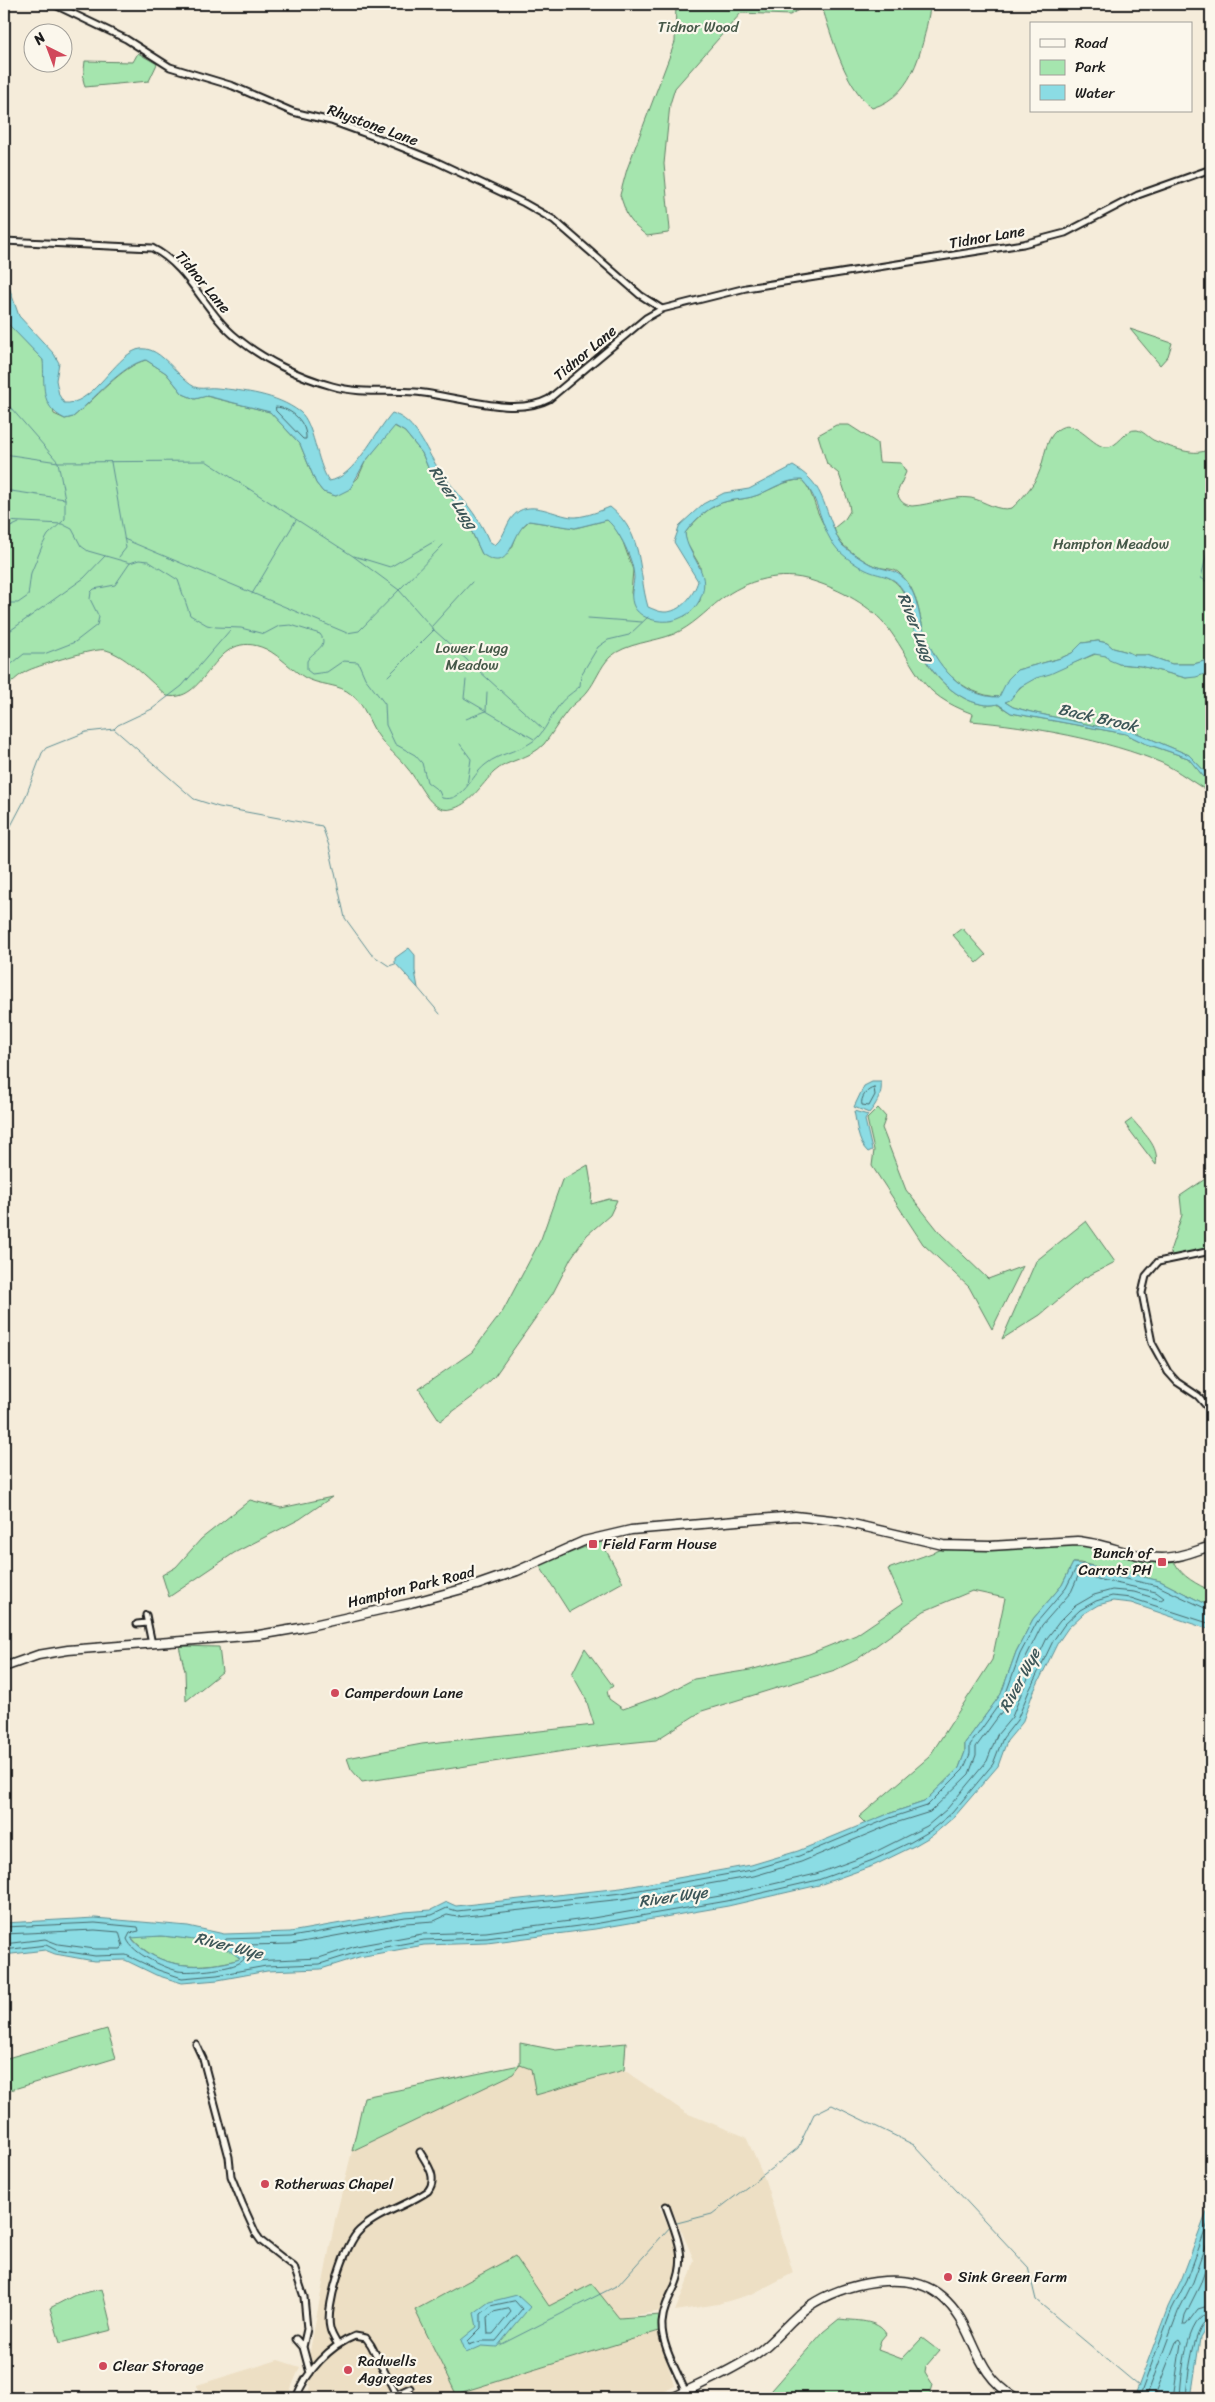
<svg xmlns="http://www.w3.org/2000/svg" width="1215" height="2402" font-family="Sriracha,sans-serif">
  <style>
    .built { fill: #eddfc4 }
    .green { fill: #a5e5ae; stroke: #608065 }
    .water { fill: #8bdce4; stroke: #5f8f94; fill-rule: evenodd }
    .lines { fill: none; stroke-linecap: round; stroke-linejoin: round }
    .shore { stroke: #48696c; stroke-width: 1 }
    .stream { stroke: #5f8f94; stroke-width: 1 }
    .minor-casing { stroke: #1c1c1c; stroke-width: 9 }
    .secondary-casing { stroke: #1c1c1c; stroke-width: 11 }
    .minor { stroke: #fbf7ec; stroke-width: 5 }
    .secondary { stroke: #fbf7ec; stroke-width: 8 }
    .poi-dot { fill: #d1495b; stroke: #fbf7ec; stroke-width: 2 }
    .labels { text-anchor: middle; stroke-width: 4.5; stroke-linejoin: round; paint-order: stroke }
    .park-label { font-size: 15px; fill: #455848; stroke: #fbf7ec }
    .street-label { font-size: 15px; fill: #1c1c1c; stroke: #fbf7ec }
    .poi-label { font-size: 15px; fill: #1c1c1c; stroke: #fbf7ec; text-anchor: start }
    .water-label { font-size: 16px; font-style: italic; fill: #3d5658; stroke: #fbf7ec }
  </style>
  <rect width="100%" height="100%" fill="#f5ecda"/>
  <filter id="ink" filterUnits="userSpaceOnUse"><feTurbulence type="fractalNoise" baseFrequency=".02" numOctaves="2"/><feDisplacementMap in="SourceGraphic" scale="10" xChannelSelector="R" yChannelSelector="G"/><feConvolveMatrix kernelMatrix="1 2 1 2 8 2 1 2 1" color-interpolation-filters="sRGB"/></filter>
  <g filter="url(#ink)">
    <path class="built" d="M520,2065L531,2069L537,2095L624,2070L686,2113L746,2137L765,2180L793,2273L752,2294L718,2304L675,2311L691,2273L694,2260L669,2202L659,2206L671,2232L678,2258L677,2270L662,2311L619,2318L591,2284L549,2307L456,2394L659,2331L674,2386L652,2398H306L310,2386L309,2356L335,2220L352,2151L513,2074Z
      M278,2360L300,2367L287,2398H199L197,2385Z"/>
    <path class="green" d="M676,4H808L790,15L741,13L675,88L670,104L664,164L670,230L668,233L647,236L635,226L627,215L620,195L627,169L675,42Z
      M821,4H931C923,42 917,95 872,108C843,83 833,39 821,4Z
      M138,53L157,64L149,81L85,87L83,79L85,61L133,62Z
      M4,306L10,325L43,360L54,414L65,419L73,417C93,401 123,365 146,360L166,373L183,394L195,399L206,396L270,412L300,444L316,483L323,492L336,496L358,478L365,462L394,426L405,432L422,453L429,470L463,513L482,554L512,548L518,531L529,521L575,528L607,520L614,526L623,542L633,570L631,593L641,613L685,616L700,601V566L686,542L685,533C696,519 710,505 728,501C738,499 748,499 758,495C772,489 786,480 802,480C813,491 813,503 820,517C824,527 840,551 848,558C864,573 891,571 902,590C910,603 911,619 915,633C921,661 940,685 964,698C973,703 988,707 997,704L1011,713L1126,734L1144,743L1188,758L1204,777L1211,782V793C1195,784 1179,771 1162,763C1108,740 1030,726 971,721L973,714C917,693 920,672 888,628C872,606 839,589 813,581C781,570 746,580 720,600C705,612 692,626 674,634C654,642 626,643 610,657C600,667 596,681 587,692C582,699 573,703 568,710C559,721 553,733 544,744C529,760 508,759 494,772C482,784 469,806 451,809C430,814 419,781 408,769C399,757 386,748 377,734C368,721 365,705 352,695C339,683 319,686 304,677C291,669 280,656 266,649C213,625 209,704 167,696C151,682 127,656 106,650C96,647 41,665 29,670C20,674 8,684 4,693Z
      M1130,329L1172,343L1168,356L1160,365Z
      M836,425H849L877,443L879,462L901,463L906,472L897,493C900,501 903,505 912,506C931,505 952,495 971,498C985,501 997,512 1012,508C1021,500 1033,486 1038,475C1045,461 1044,440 1057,430C1075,416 1090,445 1105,447C1118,449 1125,428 1137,430C1143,431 1148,437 1153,440C1168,446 1198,460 1211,447V659L1194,664H1172L1147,655H1134L1128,652L1113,648L1107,643L1098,641L1082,643L1072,653L1061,658L1017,670L999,697C962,695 934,666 924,631C918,611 917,588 899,573C894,568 884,569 878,567C869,565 849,551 843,545C838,540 836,534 834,528L845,519L850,511L849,504L839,474L827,464L818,435Z
      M1098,653L1106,656L1119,664L1141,666L1186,678L1211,672V778L1189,755L1127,729L1095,726L1031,712L1013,707L1005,702L1026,682Z
      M962,928L986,955L977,963L953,935Z
      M878,1108L886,1117L882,1128L906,1190L941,1234L988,1279L1023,1266L992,1329L969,1287L923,1244L872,1166L874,1150L867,1119Z
      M1132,1119C1143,1133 1160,1146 1156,1165L1125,1124Z
      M588,1165L592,1189L591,1204L609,1199L617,1200L610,1215L587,1235L571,1258L553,1293L494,1377L474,1396L440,1421L419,1389L472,1352L503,1311L541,1239L562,1180Z
      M1211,1175V1247L1173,1256L1170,1251L1182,1215L1180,1196Z
      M1086,1221L1115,1262L1084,1278L1040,1315L1002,1339L1036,1261Z
      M332,1497L300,1519L234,1553L169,1597L162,1575L176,1567L201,1539L250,1500L281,1508Z
      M601,1541L623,1582L569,1612L539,1565Z
      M1075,1544L1100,1546L1175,1563C1182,1577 1197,1584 1211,1591V1607L1160,1581L1080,1563H1073L1062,1585L1033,1619L1016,1652L1001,1694L965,1743V1752L959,1768L924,1802L888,1814L866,1824L859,1817L929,1757L992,1660L1005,1598L972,1591L924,1611L856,1660L835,1670L702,1711L656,1740L597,1746L362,1782L351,1769L347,1758L422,1744L594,1725L586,1699L572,1674L585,1648L613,1686L607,1691L609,1699L623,1709L663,1695L694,1679L750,1670L809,1654L856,1635L903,1603L888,1569L940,1550Z
      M179,1646L219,1647L222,1672L186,1701L185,1671Z
      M161,1936C184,1938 224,1941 241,1959C201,1969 159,1971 131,1937Z
      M107,2029L116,2058L4,2092V2059Z
      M520,2043L556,2050L626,2043L624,2070L536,2095L531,2069L520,2065L513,2074L352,2151L364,2097L520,2065Z
      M515,2256L549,2306L592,2284L619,2318L661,2315L659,2331L456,2394L415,2310Z
      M102,2289L112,2330L60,2343L50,2308L75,2295Z
      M839,2319C855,2321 878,2319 886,2334L881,2340L878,2350L902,2359L922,2338L939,2351L926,2366L925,2372L933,2385L930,2395L932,2398H765L823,2332Z"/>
    <path class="water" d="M4,283L8,284L19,316L54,354L59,363L56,380L59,395L64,403C90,406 111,364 132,352C159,336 179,384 198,388C204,389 211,387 217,388C245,391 276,394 300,412C314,423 316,462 329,481C354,478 375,432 392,413C417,421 425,449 438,468C456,493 478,513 489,541L495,545C507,535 505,520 519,511C537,501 559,518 576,517C588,516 600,511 610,507C645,535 637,569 648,607C653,609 659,612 664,612C680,613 694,595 698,581L674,542L680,525L703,504L724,493L749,489L793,466C820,482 821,496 832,524C835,531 837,539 842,545C847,550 864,561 870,564C884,571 897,568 907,582C918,598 918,613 924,631C934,664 963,698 999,697L1008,679L1017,670L1061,658L1072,653L1082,643L1098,641L1107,643L1113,648L1128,652L1134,655H1147L1172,664H1194L1211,659V672L1196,677L1186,678L1141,666L1119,664L1109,660L1106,656L1094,654L1050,674L1036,678L1020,687L1010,700L1005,702L1013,707L1031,712L1095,726L1127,729L1189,755L1211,778V782L1204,777L1188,758L1144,743L1126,734L1011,713L998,704C988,707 973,703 964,698C940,685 921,660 915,633C911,618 910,602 902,589C893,574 880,577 866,570C857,566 845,557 838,550C819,530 821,498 802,480C786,479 772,489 758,495C748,499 738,499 728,501C710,505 695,519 685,533C687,556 712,572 701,597C697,607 690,614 680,618C666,625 639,621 633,604C630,594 633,588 634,578C634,561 620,531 607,520L575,528L529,521C510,532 513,576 482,554L463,513L429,470L422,453L405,432L395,426L365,462L350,489L336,496L323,492L316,483L300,444L270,412L207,396L195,399L183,394L166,373L146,360C123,364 92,401 73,417L65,419C39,406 45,385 43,360L9,325L4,306Z
      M409,948L415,955V971L418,988L395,963V958Z
      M872,1082H881C883,1093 876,1105 869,1113L854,1107L864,1086Z
      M854,1111L868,1115L865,1120L872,1150L868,1152C857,1142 857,1124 854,1111Z
      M1073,1563L1116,1570L1160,1581L1211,1607V1630L1131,1603L1113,1601L1098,1605L1083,1614L1068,1628L1057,1644L1033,1693L1022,1723L1007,1741L998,1766L955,1816L933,1835L914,1846L875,1865L819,1885L728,1906L595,1929L487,1943L424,1945L359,1957L321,1969L267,1971L218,1980L182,1983L156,1975L125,1960L94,1961L55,1954L45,1950L4,1955V1923L95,1918L188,1926L224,1934L290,1932L404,1912L431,1910L447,1902L456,1906L621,1888L751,1865L798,1851L888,1814L924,1802L959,1768L965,1752V1743L1001,1694L1016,1652L1033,1619L1062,1585ZM161,1936C183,1938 225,1942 240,1959C203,1970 158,1970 131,1938Z
      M1211,2201V2321L1200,2338L1191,2398H1134L1168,2307L1182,2278Z
      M517,2295L530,2307L497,2347L482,2346L466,2353L461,2340L477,2327L474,2313L489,2302Z"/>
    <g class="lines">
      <path class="shore" d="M276,407C292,408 307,423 306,439H303L276,411Z
        M874,1088L875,1095L869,1106L862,1105C860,1098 867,1089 874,1088Z
        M1079,1575L1156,1592L1164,1598L1161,1600L1134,1592L1112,1590L1094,1595L1075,1606L1060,1621L1047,1638L1023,1689L1012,1717L997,1735L987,1761L947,1809L927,1826L871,1854L816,1874L726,1895L593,1918L486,1932L422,1934L356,1946L319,1958L251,1961L246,1948L248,1945L291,1944L406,1923L434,1921L447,1915L457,1917L623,1899L754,1876L801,1862L892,1824L930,1812L969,1774L976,1755V1747L1011,1699L1026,1657L1042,1625L1071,1592Z
        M4,1927L95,1923L138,1927L139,1931L130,1933L127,1939C133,1954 163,1967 178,1971C190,1973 239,1969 244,1959C243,1949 233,1947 225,1943L226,1939L291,1937L405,1917L432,1915L447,1908L457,1911L622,1893L752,1870L799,1856L890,1818L927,1806L963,1770L970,1754V1745L1005,1696L1020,1654L1037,1622L1066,1588L1076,1568L1158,1586L1211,1611
        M4,1934L95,1930L119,1932L123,1946L121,1949H95L58,1944L45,1939L4,1944
        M4,1950L46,1945L56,1950L95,1956L126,1955L158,1970L182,1978L217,1975L266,1966L320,1964L358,1952L424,1940L487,1938L594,1924L727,1901L818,1880L873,1860L911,1842L930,1831L952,1813L993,1764L1003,1738L1017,1720L1029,1691L1053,1641L1064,1625L1080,1610L1096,1601L1112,1596L1131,1598L1211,1624
        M1211,2254L1200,2285L1185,2315L1183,2325H1186L1198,2309L1211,2305
        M515,2301L522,2309L496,2341H481L469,2345L468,2341L481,2328V2314L491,2306Z
        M509,2309L511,2312L493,2334H488L487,2317L494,2312Z
        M1139,2398L1172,2309L1187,2280L1211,2215
        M1146,2398L1178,2312L1193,2282L1211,2232
        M1154,2398L1176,2342L1179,2340L1181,2343L1173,2398
        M1180,2398C1181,2378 1186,2314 1211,2313
        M1186,2398C1187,2382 1193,2321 1211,2319"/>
      <path class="stream" d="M4,400L58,462L206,461L353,556L399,590L434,630L543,729
        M5,453L9,407
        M4,454L58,462L65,499V519L48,535L43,544L31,573L28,596L18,603H4
        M111,462L126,548L119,557
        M4,490L65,499
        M4,521L62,524L72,529L81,546L88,551L130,563
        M4,530L19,523
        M1211,536L1201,578L1211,584
        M124,539L347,633L359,631L443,545
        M354,556L390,567L435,541
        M252,594L296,520
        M588,618L642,622
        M432,626L472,582
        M4,635L84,578L105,556
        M4,670L24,654H44L75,642L97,625L99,617L90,599L91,592L94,589L115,585L130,563L139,560L148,561L178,580L190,615L207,625L216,627L241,628L264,634L279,626L291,625L320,634C330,647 312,651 307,661V670L312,674L327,672L343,661L358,662L365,678L385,704L386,725L395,744L415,755L422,763L427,782L439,791L442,798C463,803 471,776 485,765C501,751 524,752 539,736C547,727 552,714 560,704C566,696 574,692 580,686L581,675L598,647L608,640L629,635L648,617
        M388,676L434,630
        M466,680L464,698L534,739
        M466,719L486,711L487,692
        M114,729L194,799L219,807L322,826L329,846L345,918L371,954L389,966L395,964
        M460,744L471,759L467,785
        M4,839L24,801L42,753L46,748L86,732L114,729L118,725L152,709L182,686L231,629
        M418,988L440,1014
        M677,2223L712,2214L798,2148L814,2114L832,2105L914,2145L1028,2267L1036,2300L1139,2386
        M500,2345L618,2285L671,2226"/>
      <defs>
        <path id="minor" d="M53,4L126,39L170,67L233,86L293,112L331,121L386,141L433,160L524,203L554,220L640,295L662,309
          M4,241L152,248C190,267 205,313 237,338C264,360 299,377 332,386C359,394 387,390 415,392C454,395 514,418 549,399L646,318L662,309L746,288L1023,244L1065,233L1138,195L1211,169
          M1211,1251L1158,1262L1146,1276L1142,1293L1152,1343L1168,1372L1177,1382L1198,1396L1211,1411
          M146,1615L152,1644
          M137,1624L147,1623
          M196,2044L203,2059L229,2157L231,2176L242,2203L256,2234L261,2241L294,2267L304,2297L307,2329L303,2347
          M666,2206C676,2235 688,2255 675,2286C669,2298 663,2309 662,2323C661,2345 677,2371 685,2391
          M296,2339L303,2347L310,2373
          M338,2345C335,2340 331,2334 330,2328C325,2308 345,2243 360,2230C379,2212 407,2206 428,2191C438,2178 428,2165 420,2152
          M296,2398C306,2372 329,2346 355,2336L366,2338L371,2345L396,2394
          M388,2398L410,2388"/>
        <path id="secondary" d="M4,1667L38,1655L68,1650L259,1635L300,1628L411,1603L477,1585L517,1571L584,1541L631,1530L795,1516L840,1521L943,1545L990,1546L1077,1541C1106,1543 1133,1558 1162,1558C1179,1558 1195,1551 1211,1546
          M672,2398C700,2384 730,2372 756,2354C776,2340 790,2319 809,2306C842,2283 909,2268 941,2296C978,2327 969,2370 1016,2398"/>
      </defs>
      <use href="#minor" class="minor-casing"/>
      <use href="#secondary" class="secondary-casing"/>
      <use href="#minor" class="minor"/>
      <use href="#secondary" class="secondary"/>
    </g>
  </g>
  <g class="poi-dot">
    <rect x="588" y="1539" width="10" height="10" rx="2.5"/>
    <rect x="1157" y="1557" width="10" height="10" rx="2.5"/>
    <circle cx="335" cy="1693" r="5"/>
    <circle cx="265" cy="2184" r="5"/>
    <circle cx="948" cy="2277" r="5"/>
    <circle cx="103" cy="2366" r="5"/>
    <circle cx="348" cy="2370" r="5"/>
  </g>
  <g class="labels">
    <g class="park-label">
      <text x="698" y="32">Tidnor Wood</text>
      <text x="1111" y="549">Hampton Meadow</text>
      <text x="472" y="653">Lower Lugg<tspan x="472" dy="17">Meadow</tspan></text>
    </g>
    <g class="street-label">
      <text transform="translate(373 125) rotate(20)" y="5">Rhystone Lane</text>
      <text transform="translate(987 237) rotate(-10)" y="5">Tidnor Lane</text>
      <text transform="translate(203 282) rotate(50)" y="5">Tidnor Lane</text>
      <text transform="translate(585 353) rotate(-40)" y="5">Tidnor Lane</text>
      <text transform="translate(411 1587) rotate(-14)" y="5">Hampton Park Road</text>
    </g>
    <g class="poi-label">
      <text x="603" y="1549">Field Farm House</text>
      <text x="1152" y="1558" text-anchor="end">Bunch of<tspan x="1152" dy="17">Carrots PH</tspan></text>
      <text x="345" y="1698">Camperdown Lane</text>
      <text x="275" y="2189">Rotherwas Chapel</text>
      <text x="958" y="2282">Sink Green Farm</text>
      <text x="358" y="2366">Radwells<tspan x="358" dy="17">Aggregates</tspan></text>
      <text x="113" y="2371">Clear Storage</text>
    </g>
    <g class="water-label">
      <text transform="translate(454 497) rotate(56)" y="6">River Lugg</text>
      <text transform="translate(917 627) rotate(68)" y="6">River Lugg</text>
      <text transform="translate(1098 717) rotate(13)" y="6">Back Brook</text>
      <text transform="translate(1019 1680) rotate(-62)" y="6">River Wye</text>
      <text transform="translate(673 1896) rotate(-8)" y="6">River Wye</text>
      <text transform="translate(229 1945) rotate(14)" y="6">River Wye</text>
    </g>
  </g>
  <rect width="1215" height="2402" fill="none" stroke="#fbf7ec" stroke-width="20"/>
  <rect x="10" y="10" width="1195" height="2382" fill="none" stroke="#1c1c1c" stroke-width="2" filter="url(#ink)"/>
  <rect x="1030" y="22" width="162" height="90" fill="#fbf7ec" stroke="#a29f99"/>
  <rect x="1040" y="39" width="25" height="8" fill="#fbf7ec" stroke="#a29f99"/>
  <text x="1075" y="48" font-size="15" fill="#1c1c1c">Road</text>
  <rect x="1040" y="60" width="25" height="15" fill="#a5e5ae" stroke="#a29f99"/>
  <text x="1075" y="72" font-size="15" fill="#1c1c1c">Park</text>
  <rect x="1040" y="85" width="25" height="15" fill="#8bdce4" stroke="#a29f99"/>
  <text x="1075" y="98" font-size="15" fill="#1c1c1c">Water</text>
  <g transform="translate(48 48) rotate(318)"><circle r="24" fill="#fbf7ec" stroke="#a29f99"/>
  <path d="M0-4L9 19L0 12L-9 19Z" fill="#d1495b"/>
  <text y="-8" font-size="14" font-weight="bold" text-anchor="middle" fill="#1c1c1c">N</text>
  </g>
</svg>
